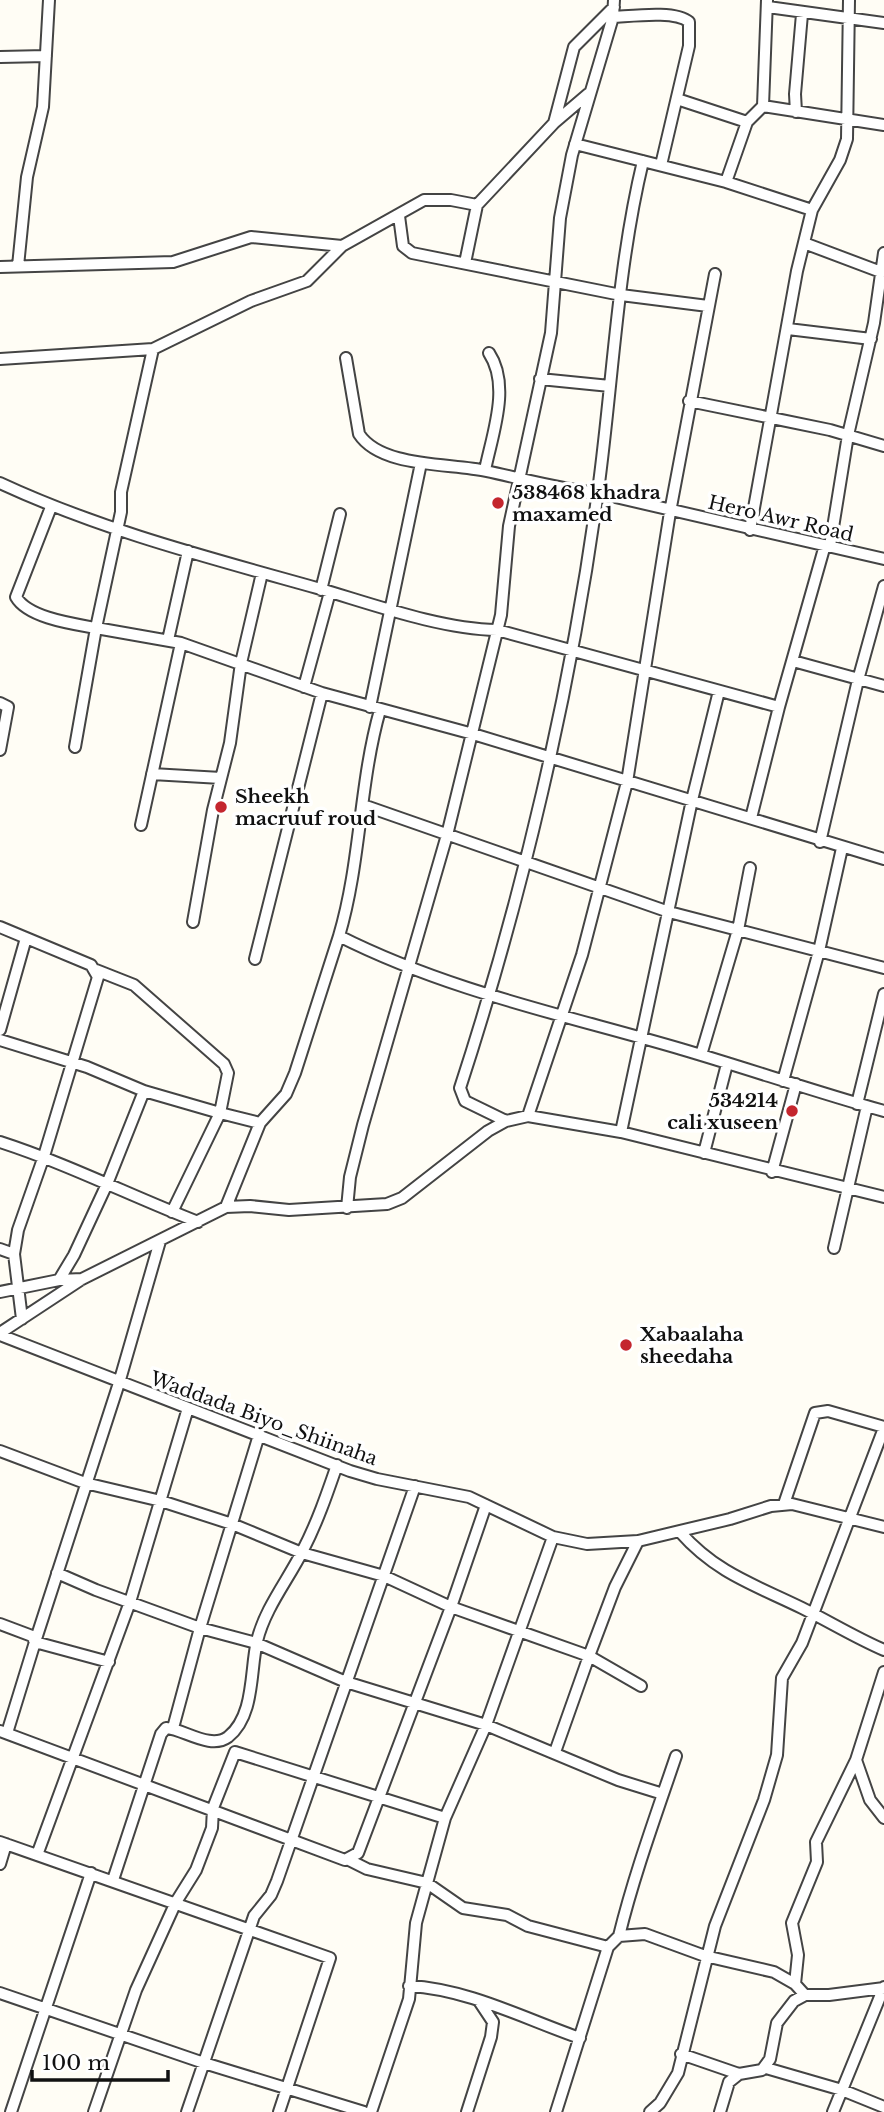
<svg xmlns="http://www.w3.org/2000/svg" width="884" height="2112" font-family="'Libre Baskerville',serif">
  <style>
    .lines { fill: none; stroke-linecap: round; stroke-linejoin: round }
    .minor-casing { stroke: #444; stroke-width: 14 }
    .minor { stroke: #fff; stroke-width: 10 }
    .poi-dot { fill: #c4262e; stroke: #fff; stroke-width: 2.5 }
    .labels { text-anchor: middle; stroke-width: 7; stroke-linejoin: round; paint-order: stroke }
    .poi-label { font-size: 19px; font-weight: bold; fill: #111; stroke: #fff; text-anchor: start }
    .street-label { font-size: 19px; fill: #111; stroke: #fff }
  </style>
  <rect width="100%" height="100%" fill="#fffdf5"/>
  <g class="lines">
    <defs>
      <path id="minor" d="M768,7L884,23
        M613,17C632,16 676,10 689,22V46L661,165
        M0,57L46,56
        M677,99L747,122
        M763,106L884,125
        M796,112L795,94L802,14
        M554,123L574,47L614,7
        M575,144L726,182L812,210
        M726,182L747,122L763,106L767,0
        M399,216L403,246L412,253L621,295L708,306
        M804,243L881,272
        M465,263L477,205
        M18,266L27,177L43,107L49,0
        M0,267L173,262L251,237L342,246
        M788,329L871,339
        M153,349L121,492V512L96,628L181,643L322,693L473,734L884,859
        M346,358L359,434C381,468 451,463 486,471C524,479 559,489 598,493L884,559
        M0,359L153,349L251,301L307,281L342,246L424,200H451L477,205L554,123L588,94
        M540,379L610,386
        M689,401L830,430L884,446
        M485,470C492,435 511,386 489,353
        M0,483C101,530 210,558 317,588C372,604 440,629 497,630L779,707L825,545
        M51,507L16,597C28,618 74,624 96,628L75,747
        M750,530L797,271L812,210L840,160L847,139L849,0
        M830,546L848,435L874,323L884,253
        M321,590L340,514
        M168,640L188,551
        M793,661L884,686
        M304,687L330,592
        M0,703L8,707L0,750
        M370,707L421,463
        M380,710C359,784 361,862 339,936C448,991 565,1015 681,1049C749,1069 816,1092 884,1111
        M152,774L221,778
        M363,805L669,912L884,968
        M751,818L779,707
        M141,825L181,643
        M820,842L858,680L884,586
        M193,922L213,810L230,743L241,663L262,573
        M0,927L91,965L98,977L44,1156L18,1230L14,1254L22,1319
        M255,959L322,693
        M96,970L134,985L224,1064L228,1073L220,1113L260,1123L286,1094L295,1073L339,936
        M0,1030L26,938
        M0,1040L87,1067L144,1091L107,1184L74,1255L59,1280
        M701,1055L738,930L750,868
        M783,1081L819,951L842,848
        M144,1091L220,1113L172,1212
        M857,1104L884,994
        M528,1116L582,955L627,782L670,512L715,274
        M506,1121L465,1101L460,1088C522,898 571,689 598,491C613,381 617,269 643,161
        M621,1132L692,800L719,691
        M0,1142C68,1164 131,1196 198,1222
        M704,1153L727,1064
        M772,1172L796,1084
        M226,1207L260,1123
        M347,1208L350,1177L363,1125L447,835L501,615L509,526L551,333L560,218L572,155L613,17L614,0
        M834,1248L867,1106
        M0,1249L14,1254
        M0,1292L59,1280L82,1279
        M0,1333L82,1279L226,1207L250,1206L289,1210L387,1204L402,1198L488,1131L506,1121L528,1116L621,1132L884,1197
        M0,1335L350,1471L377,1479L469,1497L553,1537L587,1544L638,1541L730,1519L771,1506L792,1504L884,1527
        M0,1451L85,1483L161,1501L232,1524L302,1553L384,1576L451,1607L589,1656L615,1587L638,1541
        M784,1504L815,1413L828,1411L884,1427
        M680,1532C716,1573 755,1585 802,1608C830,1622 856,1638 884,1650
        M57,1573L96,1590L200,1628L256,1643L346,1682L486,1725L618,1780L663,1794
        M0,1624L32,1636L35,1642L7,1733
        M109,1662L35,1642L119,1383L160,1241
        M884,1672L856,1760L870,1800L884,1818
        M173,1728L200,1628L259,1435
        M0,1731L345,1860L358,1853L451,1607L486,1505
        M555,1752L589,1656L641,1686
        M0,1842L330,1958L279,2112
        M37,1855L130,1602L188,1408
        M347,1859L367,1869L427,1883L463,1908L507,1915L528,1926L608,1947
        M0,1864L6,1844
        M113,1880L161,1734L166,1728C184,1729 210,1750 228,1737C255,1716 250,1670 257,1641C265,1608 288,1580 303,1550C317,1523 327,1494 337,1465
        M619,1936C634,1875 656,1815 676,1756
        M795,1984L798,1955L792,1923L817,1862L816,1842L856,1760
        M409,1986C468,1989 525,2019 580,2038
        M0,1993L204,2063L364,2112
        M681,2054L739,2074L762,2070L770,2059L777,2023L794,2001L805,1995H829L884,1988
        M766,2068L842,2090L884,2107
        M11,2112L91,1873
        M94,2112L136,1990L176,1902L196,1870L212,1828L213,1808L235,1752L445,1818
        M187,2112L254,1916L271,1895L277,1881L415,1486
        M371,2112L409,1999L416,1923L445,1818L486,1725L553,1537
        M467,2112L491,2037L493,2022L479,2001
        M556,2112L608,1947L619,1936L645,1934L705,1956L774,1972L795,1984L805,1995
        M650,2112L660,2103L678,2073L715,1926L764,1800L777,1755L782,1678L802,1643L884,1428
        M720,2112L729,2082L739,2074
        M833,2112L884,1987"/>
    </defs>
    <use href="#minor" class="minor-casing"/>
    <use href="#minor" class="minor"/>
  </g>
  <g class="poi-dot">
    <circle cx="498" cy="503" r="7"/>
    <circle cx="221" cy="807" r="7"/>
    <circle cx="792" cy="1111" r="7"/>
    <circle cx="626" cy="1345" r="7"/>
  </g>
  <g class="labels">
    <g class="poi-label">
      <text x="512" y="499">538468 khadra<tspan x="512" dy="22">maxamed</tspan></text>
      <text x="235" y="803">Sheekh<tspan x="235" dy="22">macruuf roud</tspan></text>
      <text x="778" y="1107" text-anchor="end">534214<tspan x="778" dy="22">cali xuseen</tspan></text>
      <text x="640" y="1341">Xabaalaha<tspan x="640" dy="22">sheedaha</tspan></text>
    </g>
    <g class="street-label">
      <text transform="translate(781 518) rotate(13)" y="7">Hero Awr Road</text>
      <text transform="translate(264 1418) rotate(20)" y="7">Waddada Biyo_Shiinaha</text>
    </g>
  </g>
  <path d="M32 2070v10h136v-10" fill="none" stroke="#111111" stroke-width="3.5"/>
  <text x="42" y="2070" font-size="21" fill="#111111" stroke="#ffffff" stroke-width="5" paint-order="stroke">100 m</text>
</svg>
